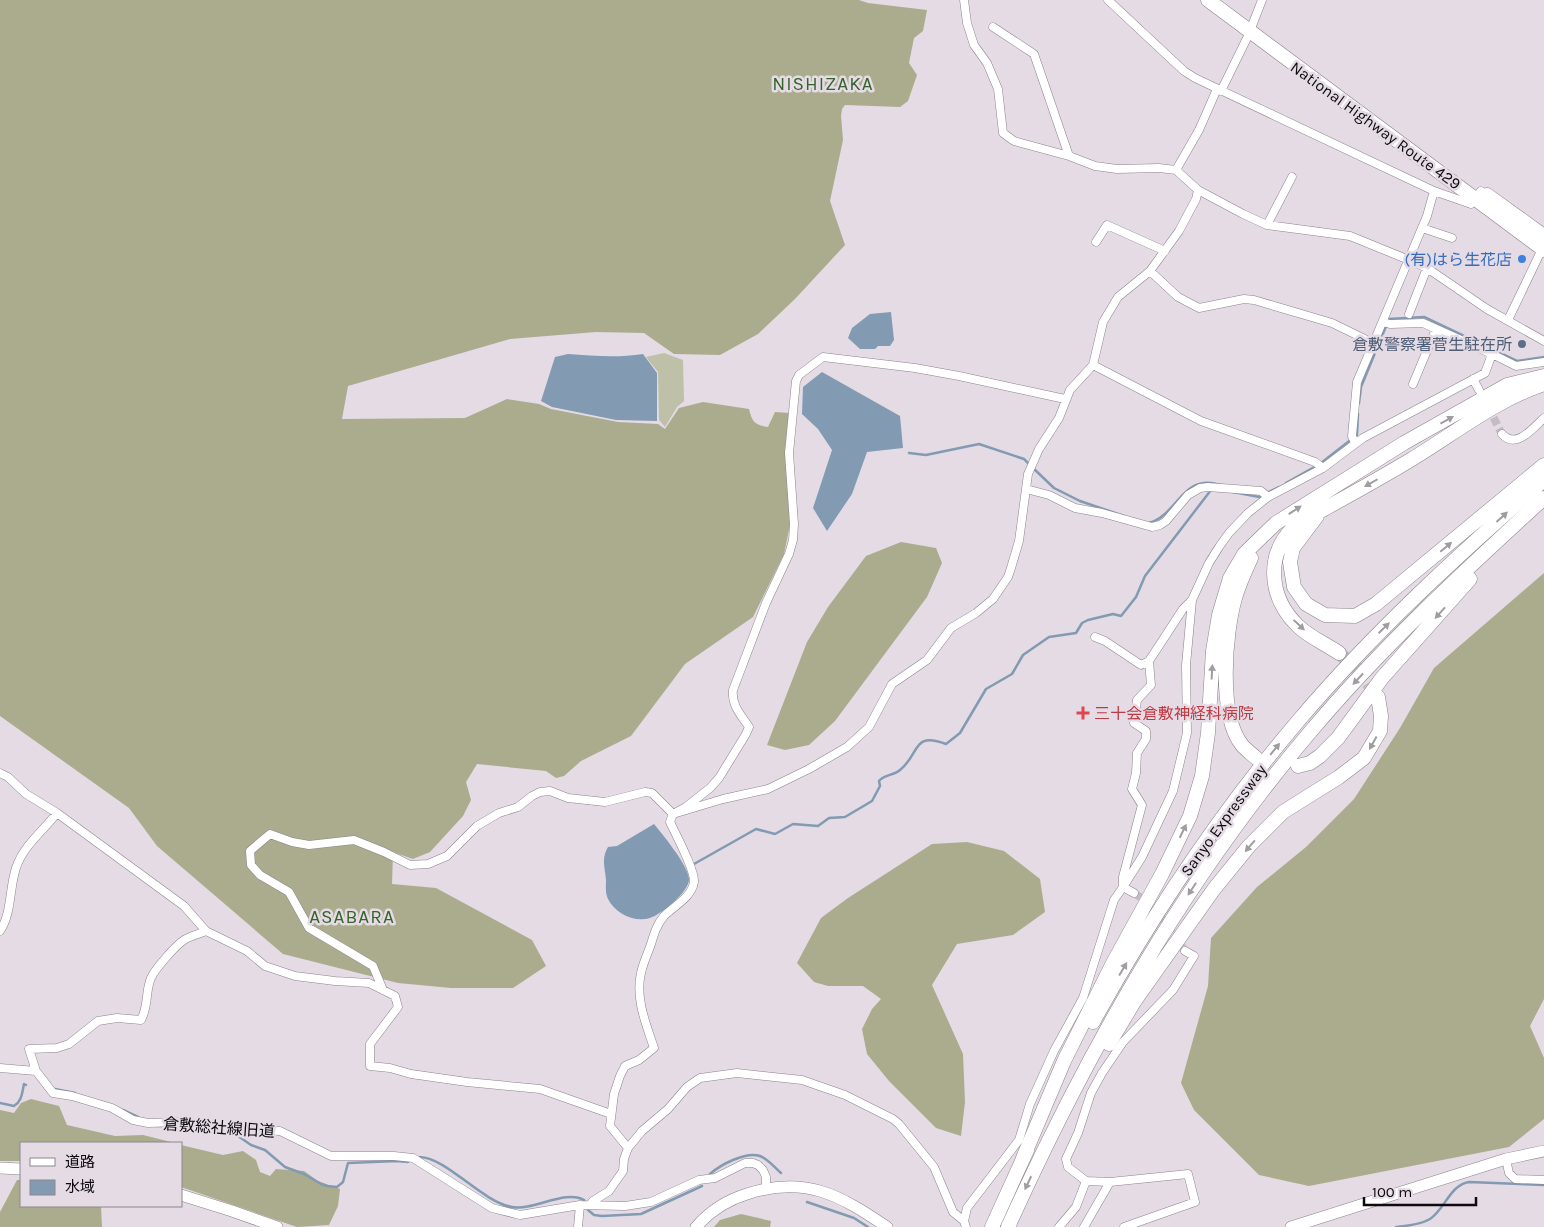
<svg xmlns="http://www.w3.org/2000/svg" width="1544" height="1227" font-family="Karla,'Noto Sans JP',sans-serif">
  <style>
    .green { fill: #bec0a7 }
    .forest { fill: #aaac8d }
    .water { fill: #829bb2 }
    .lines { fill: none; stroke-linecap: round; stroke-linejoin: round }
    .stream { stroke: #829bb2; stroke-width: 2.5 }
    .street-tunnel { stroke: #c4bcc5; stroke-width: 8; stroke-dasharray: 8 4; stroke-linecap: butt }
    .highway-tunnel { stroke: #c4bcc5; stroke-width: 14; stroke-dasharray: 14 7; stroke-linecap: butt }
    .street-casing { stroke: #8c838c; stroke-width: 9 }
    .secondary-casing { stroke: #8c838c; stroke-width: 12 }
    .highway-casing { stroke: #8c838c; stroke-width: 15 }
    .street { stroke: #fff; stroke-width: 8 }
    .secondary { stroke: #fff; stroke-width: 11 }
    .highway { stroke: #fff; stroke-width: 14 }
    .oneway { fill: #9f9d9f }
    .shop-dot { fill: #3f7fe0; stroke: #e4dbe5; stroke-width: 2 }
    .service-dot { fill: #5c6f8a; stroke: #e4dbe5; stroke-width: 2 }
    .health-dot { fill: #e0444e; stroke: #e4dbe5; stroke-width: 2 }
    .labels { text-anchor: middle; stroke-width: 5; stroke-linejoin: round; paint-order: stroke }
    .street-label { font-size: 16px; fill: #0e0a0e; stroke: #e4dbe5 }
    .shop-label { font-size: 16px; fill: #366cbe; stroke: #e4dbe5; text-anchor: end }
    .service-label { font-size: 16px; fill: #4e5e75; stroke: #e4dbe5; text-anchor: end }
    .health-label { font-size: 16px; fill: #be3a42; stroke: #e4dbe5; text-anchor: start }
    .quarter-label { font-size: 19px; letter-spacing: 1px; fill: #36642b; stroke: #e4dbe5 }
  </style>
  <rect width="100%" height="100%" fill="#e4dbe5"/>
  <path class="green" d="M664,353L683,360L684,401L677,407L665,427L659,420L658,372L646,357Z"/>
  <path class="forest" d="M0,0H859L868,3L927,10L923,31L914,38L909,63L917,75L908,101L900,107L845,105L842,109L841,116L843,140L830,201L845,245L795,299L758,334L720,355L674,354L644,333L596,332L510,339L348,386L342,419L465,418L507,399L539,404L551,409L618,422L658,424L665,429L679,408L703,402L749,409C752,422 755,425 768,427L775,412L789,413L786,453L790,525L784,554L753,617L685,664L631,736L581,761L564,776L556,778L546,771L477,764L466,782L471,800L463,816L430,852L413,859L393,852L392,884L436,888L532,940L546,966L513,988H451L398,983L283,954L157,846L129,808L0,716Z
    M901,542L936,548L942,563L927,597L835,721L809,745L785,750L767,745L807,642L828,607L866,556Z
    M1544,573V999L1530,1026L1544,1058V1119L1509,1147L1309,1186L1259,1175L1194,1110L1181,1083L1208,986L1211,938L1257,887L1306,847L1354,799L1400,728L1434,668Z
    M967,842L1004,851L1040,879L1045,912L1013,935L957,944L932,985L963,1054L965,1102L961,1136L936,1128L889,1081L867,1054L862,1029L872,1009L881,999L863,986H828L814,982L797,963L821,918L848,898L932,844Z
    M31,1099L59,1106L67,1125L115,1136L143,1135L175,1143H21V1161H0V1110L14,1113L21,1103Z
    M181,1145L223,1155L243,1151L256,1160L260,1172L270,1176L276,1169L304,1171L318,1181L340,1189L338,1206L329,1225L297,1227L181,1187Z
    M17,1180H21V1206H101L102,1227H0V1212Z
    M741,1214L771,1221L770,1227H714L720,1220Z"/>
  <path class="water" d="M891,312L894,340L890,346H878L875,349H860L848,338L852,328L870,314Z
    M568,354C593,356 618,358 643,354L657,373V421L616,420L552,407L541,401L555,357Z
    M822,372L900,416L903,448L867,452L852,494L827,531L813,508L832,450L818,429L802,414L803,387Z
    M654,824C663,835 688,865 689,879C690,891 661,915 650,918C634,923 615,913 608,899C605,892 606,887 606,880C605,867 601,859 608,847L617,846Z"/>
  <g class="lines">
    <path class="stream" d="M1359,403L1361,387L1389,319L1424,317L1517,361L1544,357
      M909,453L926,455L979,444L1024,459L1029,464
      M1321,463L1357,435L1358,414
      M1033,468L1054,488L1080,501L1124,516
      M1286,483L1316,466
      M1228,491L1259,497L1279,487
      M1149,523C1177,516 1183,472 1220,485
      M694,864L756,829L775,834L793,824L818,826L829,818L845,817L872,801L880,786L879,781C885,774 893,776 900,770C920,754 912,731 946,744L960,733L986,689L1012,674L1023,655L1049,637L1076,633L1082,623L1088,620L1113,614L1121,616L1136,597L1145,576L1211,490
      M55,1089L75,1093
      M0,1103L14,1106C22,1101 22,1093 24,1084L26,1085
      M123,1110L138,1117
      M157,1126H184
      M229,1132L238,1136L251,1145L265,1150L285,1167L304,1174L321,1184L327,1186L337,1187L343,1182L348,1163L397,1161L408,1162
      M420,1157C447,1158 482,1202 512,1207C533,1211 566,1189 584,1200L588,1210L594,1215L602,1216L641,1214L702,1186
      M710,1174C720,1165 746,1151 760,1156C768,1159 775,1168 781,1173
      M807,1202L854,1218L868,1227
      M1396,1227C1406,1226 1420,1225 1430,1219C1445,1209 1450,1185 1469,1182L1544,1185"/>
    <path class="street-tunnel" d="M1488,407L1502,434
      M1134,893L1154,907L1185,951"/>
    <path class="highway-tunnel" d="M1339,653L1361,672L1378,697"/>
    <defs>
      <path id="street" d="M1108,0L1184,71L1195,78L1434,191L1471,204L1481,191
        M993,27L1034,54L1069,156
        M1221,91L1248,36L1262,0
        M1176,170L1199,130L1217,89
        M1198,190L1243,214L1267,225L1350,236L1409,260L1427,268L1487,309L1544,341
        M1267,225L1292,177
        M1422,228L1452,238
        M1096,242L1107,225L1165,251
        M1150,271L1178,297L1199,308L1244,299L1254,300L1332,323L1375,344
        M1409,314L1427,268
        M1508,320L1542,249
        M1492,354L1516,366L1544,362
        M1093,365L1201,421L1315,462L1323,468
        M1473,379L1479,390
        M1413,384L1436,329
        M1502,434C1516,450 1533,428 1544,418
        M1355,443L1352,436L1357,382L1427,216L1434,191
        M1026,489L1049,495L1075,508L1102,513L1152,527L1160,525L1166,521L1188,495L1200,488L1208,487L1261,491L1268,497
        M1095,637L1105,641L1141,665L1149,661L1183,609L1192,600
        M0,773L8,777L26,794L57,813L184,906L206,931L247,951L265,966L295,976L335,981L369,983L395,996L398,1007L370,1044V1066L390,1068L411,1074L467,1082L540,1089L611,1114
        M673,814L723,799L768,789L809,769L847,747L869,727L892,684L927,660L951,628L976,613L993,599L1008,577L1011,568L1019,541L1028,474L1039,449L1059,418L1070,390L1093,365L1103,322L1118,297L1150,271L1179,231L1196,199L1198,190L1176,170L1159,168L1117,169L1095,166L1069,156L1014,141L1003,133L998,89L987,63L974,45L967,23L964,0
        M1123,887V877L1142,805L1132,789L1136,773L1137,753L1146,739V731L1134,723L1137,700L1151,685L1149,661
        M1123,887L1134,893
        M0,931C12,913 9,889 16,868C23,846 43,831 57,813
        M383,990L373,966L309,928L289,892L260,875L251,865L250,851L270,834L292,842L309,845L354,840L384,852L410,865L428,864L447,856L477,826L499,813L518,807L532,796L540,792L550,791L568,798L605,802L645,792L652,793L673,814
        M0,1068L36,1071L53,1093L72,1096L112,1108L133,1120L148,1123L179,1122L230,1129L280,1131L331,1156H394L413,1158L492,1208L520,1215L580,1205L625,1206L651,1202L699,1180L715,1178L745,1163H753L758,1165L763,1170L766,1177V1187
        M36,1071L29,1049L57,1048L69,1044L98,1021L117,1018L141,1020C149,1005 145,992 151,978C155,969 175,946 184,940C190,936 199,934 206,931
        M628,1148L610,1126L614,1094L620,1076L625,1066L639,1060L654,1048C646,1024 635,998 641,973C643,963 648,953 651,944C654,934 657,924 664,916C674,906 692,897 694,882C695,870 676,835 670,822L673,814L686,807L710,788L719,778L746,734L749,727C741,715 731,705 733,690L766,603L789,554L793,540L794,524L789,453L796,381L799,375L823,357L915,368L959,376L1065,399
        M1506,1159L1509,1173L1515,1179L1544,1180
        M1110,1182L1086,1181L1068,1167L1066,1159L1078,1133L1091,1093L1102,1073L1123,1042L1173,990L1194,956L1185,951
        M590,1205L593,1201L609,1191L623,1171L624,1159L628,1148L642,1131L668,1109L687,1087L700,1078L737,1073L802,1080L845,1095L893,1119L899,1124L934,1167L953,1212L964,1221
        M578,1227L580,1205
        M966,1227L964,1221L967,1208L1019,1140L1030,1104L1054,1051L1083,998L1114,900L1123,887L1142,857L1173,791L1187,733L1186,665L1192,600L1209,563L1219,547L1229,533L1248,513L1268,497L1323,468L1363,438L1485,373L1492,354L1423,323L1390,324L1383,322
        M1059,1227L1076,1207L1086,1181
        M1084,1227L1110,1182L1188,1174L1195,1202L1124,1227"/>
      <path id="secondary" d="M0,1168L21,1169
        M181,1195L232,1211L277,1227
        M696,1227C710,1211 727,1200 747,1194C805,1175 840,1195 887,1227
        M1291,1227L1506,1159L1544,1151"/>
      <path id="highway" d="M1208,0L1544,250
        M1487,195L1544,236
        M1317,516L1293,548L1290,562L1294,587L1306,604L1325,615L1355,616L1376,604L1544,465
        M1251,558C1245,571 1239,584 1235,598C1225,633 1218,715 1242,745C1246,750 1252,754 1256,758
        M1339,653C1326,644 1309,637 1298,626C1268,597 1265,553 1296,525C1305,517 1316,514 1326,508C1355,492 1384,476 1412,459C1455,433 1496,400 1544,384
        M1298,766L1310,763L1320,756L1338,738L1382,678L1470,579
        M1093,1022C1152,915 1220,813 1299,720C1373,633 1458,555 1544,480
        M1109,1044L1134,1002L1214,889L1249,846L1283,812L1339,777L1364,758L1380,731L1381,716L1378,697
        M1023,1158L1064,1061L1113,963L1162,874L1190,816L1202,776L1208,733L1213,651L1219,615L1230,578L1244,554L1276,523L1404,443L1507,385L1544,376
        M992,1227L1027,1150
        M1008,1227C1088,1050 1184,880 1311,731C1381,648 1463,572 1544,498"/>
    </defs>
    <use href="#street" class="street-casing"/>
    <use href="#secondary" class="secondary-casing"/>
    <use href="#highway" class="highway-casing"/>
    <use href="#street" class="street"/>
    <use href="#secondary" class="secondary"/>
    <use href="#highway" class="highway"/>
  </g>
  <defs><path id="oneway-solid" d="M-6-.8H1V-3.2L6.5 0L1 3.2V.8H-6Z" transform="scale(1.25)"/></defs>
  <g class="oneway">
    <use href="#oneway-solid" transform="translate(1447 420) rotate(-29)"/>
    <use href="#oneway-solid" transform="translate(1371 483) rotate(150)"/>
    <use href="#oneway-solid" transform="translate(1295 510) rotate(-33)"/>
    <use href="#oneway-solid" transform="translate(1502 517) rotate(-42)"/>
    <use href="#oneway-solid" transform="translate(1446 547) rotate(-40)"/>
    <use href="#oneway-solid" transform="translate(1440 613) rotate(132)"/>
    <use href="#oneway-solid" transform="translate(1299 625) rotate(43)"/>
    <use href="#oneway-solid" transform="translate(1384 628) rotate(-44)"/>
    <use href="#oneway-solid" transform="translate(1212 672) rotate(-87)"/>
    <use href="#oneway-solid" transform="translate(1358 679) rotate(133)"/>
    <use href="#oneway-solid" transform="translate(1373 743) rotate(119)"/>
    <use href="#oneway-solid" transform="translate(1275 749) rotate(-51)"/>
    <use href="#oneway-solid" transform="translate(1183 831) rotate(-64)"/>
    <use href="#oneway-solid" transform="translate(1250 846) rotate(131)"/>
    <use href="#oneway-solid" transform="translate(1192 889) rotate(123)"/>
    <use href="#oneway-solid" transform="translate(1123 969) rotate(-59)"/>
    <use href="#oneway-solid" transform="translate(1028 1183) rotate(115)"/>
  </g>
  <circle class="shop-dot" cx="1522" cy="259" r="5"/>
  <circle class="service-dot" cx="1522" cy="344" r="5"/>
  <path class="health-dot" d="M1080.5 705.5h5v5h5v5h-5v5h-5v-5h-5v-5h5z"/>
  <g class="labels">
    <g class="street-label">
      <text transform="translate(1376 125) rotate(36)" y="6">National Highway Route 429</text>
      <text transform="translate(1223 820) rotate(-54)" y="6">Sanyo Expressway</text>
      <text transform="translate(219 1127) rotate(4)" y="6">倉敷総社線旧道</text>
    </g>
    <g class="shop-label">
      <text x="1512" y="265">(有)はら生花店</text>
    </g>
    <g class="service-label">
      <text x="1512" y="350">倉敷警察署菅生駐在所</text>
    </g>
    <g class="health-label">
      <text x="1094" y="719">三十会倉敷神経科病院</text>
    </g>
    <g class="quarter-label">
      <text x="823" y="90">NISHIZAKA</text>
      <text x="352" y="923">ASABARA</text>
    </g>
  </g>
  <rect x="20" y="1142" width="162" height="65" fill="#e4dbe5" stroke="#8e878f"/>
  <rect x="30" y="1158" width="25" height="8" fill="#ffffff" stroke="#8e878f"/>
  <text x="65" y="1167" font-size="15" fill="#0e0a0e">道路</text>
  <rect x="30" y="1180" width="25" height="15" fill="#829bb2" stroke="#8e878f"/>
  <text x="65" y="1192" font-size="15" fill="#0e0a0e">水域</text>
  <path d="M1364 1197v8h112v-8" fill="none" stroke="#0e0a0e" stroke-width="2.5"/>
  <text x="1372" y="1197" font-size="15" fill="#0e0a0e" stroke="#e4dbe5" stroke-width="4" paint-order="stroke">100 m</text>
</svg>
